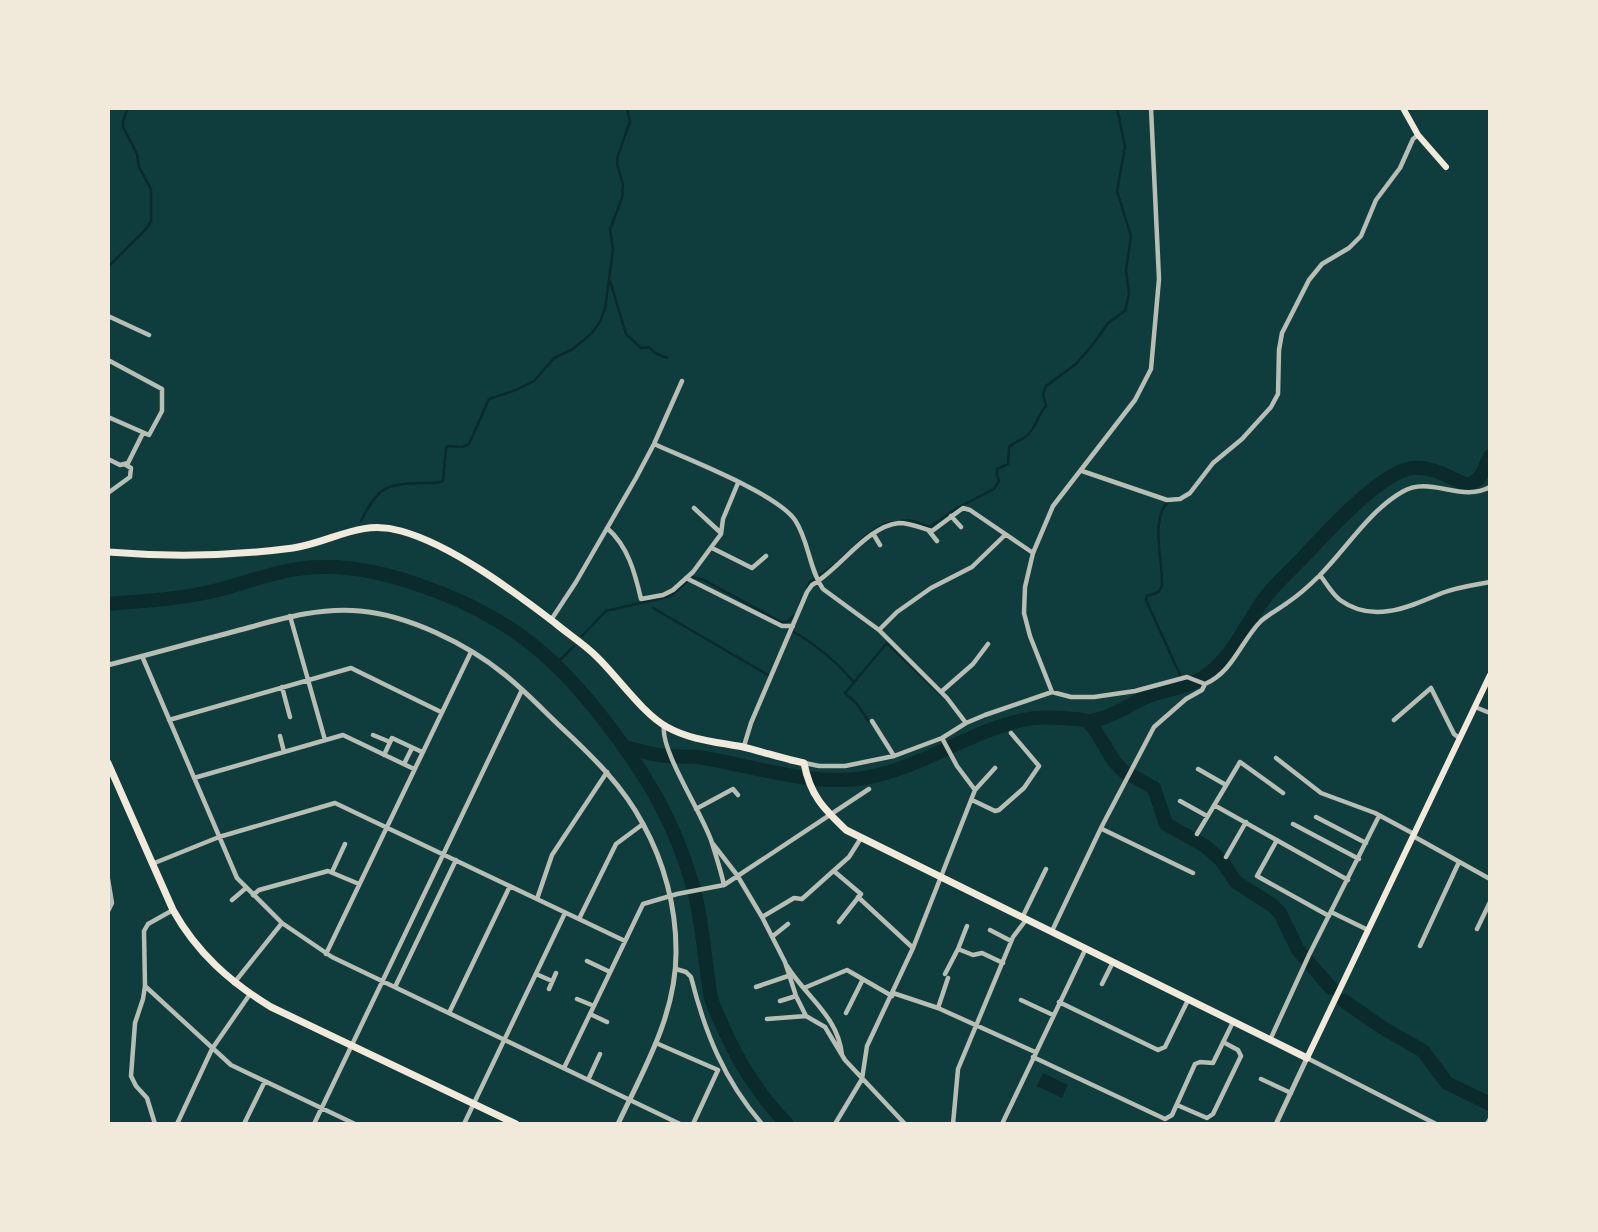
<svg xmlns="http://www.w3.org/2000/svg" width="1598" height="1232" font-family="Literata,serif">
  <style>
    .water { fill: #0a2a2b }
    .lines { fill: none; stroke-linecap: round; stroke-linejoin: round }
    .stream { stroke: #0a2a2b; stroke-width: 2.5 }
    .river { stroke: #0a2a2b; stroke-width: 14 }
    .minor { stroke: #b8beb3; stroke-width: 4.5 }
    .tertiary { stroke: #b8beb3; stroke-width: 5 }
    .secondary { stroke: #f1e9da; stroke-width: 6 }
    .primary { stroke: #f1e9da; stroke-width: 7 }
  </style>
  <rect width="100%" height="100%" fill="#0f3d3e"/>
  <path class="water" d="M1043,1073L1068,1085L1062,1098L1037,1086Z"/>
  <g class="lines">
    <path class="stream" d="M108,267L147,228L151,221V189L139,167L137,154L123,127V121L128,108
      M610,281L626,334L641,348L649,347L655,353L667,358
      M1168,502C1150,519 1163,562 1162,585L1159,592L1147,596L1146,600L1180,675
      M361,521C377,489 385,483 421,483C429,483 435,484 443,481L446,448L448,446L462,447L469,444L489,399L516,390L534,381L554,358L573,349L592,333L600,322L605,309L613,250L610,229L622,198L623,184L617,164L618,155L630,122L627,108
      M900,521L909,520L930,527L957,508L994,489L999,481L997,476V469L1008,464L1009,447C1014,442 1020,441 1025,437C1036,430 1037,415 1046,406L1043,394L1046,386L1076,364L1094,343L1108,323L1125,311L1129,294L1126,270L1131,236L1117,191L1125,147L1117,108
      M799,606L810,582L836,564L868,534L884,524L893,522
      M653,608L768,675
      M794,632C818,646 836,661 854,682
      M582,636L606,611L671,596L692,577L704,580L781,622H787L795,615
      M556,664L574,646
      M869,722L857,704L845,693L887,643L941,695"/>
    <path class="river" d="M108,604C144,601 179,599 214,591C250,582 284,567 322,567C358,566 392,575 425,587C512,618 560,660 614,733C650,781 675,825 692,883C703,920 704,959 711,998C714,1008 719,1018 723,1027C739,1064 759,1095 787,1124
      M1088,722C1103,736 1108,760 1126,773
      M625,747C638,750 652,755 666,756C676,757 687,756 698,757C752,765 809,787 865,778C921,768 968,732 1023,720C1041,716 1058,718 1075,719C1081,719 1085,721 1091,721C1110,718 1127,706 1144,698C1163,689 1186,689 1204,677C1233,657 1244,627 1264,599C1277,581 1293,569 1307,553C1329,530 1382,471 1413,468C1433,466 1450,478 1467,485C1482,481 1484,469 1490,456
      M1131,775L1154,788L1166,824L1205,846L1221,860L1236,882L1272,905L1280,913L1298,950L1331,988
      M1344,1001L1383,1028L1423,1051L1447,1083L1490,1104"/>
    <path class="minor" d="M108,316L149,335
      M108,360L162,389V411L149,435L108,417
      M654,444C687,459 776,493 795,520C809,541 809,569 823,589L879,630L947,698L966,723
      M108,459L120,465L128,463L143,433
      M1082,471L1167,500L1180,499L1190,493L1213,463L1242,439L1271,407L1278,394L1279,350L1282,333L1309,280L1322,264L1349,248L1361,236L1376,200L1400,168L1413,139L1418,135
      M108,493L130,477L131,468L126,465
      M694,508L721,533
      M951,516L961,527
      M607,528C628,546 635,573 641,599L663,595L673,590L693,572L721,534L723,519L738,483
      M929,531L937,541
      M874,535L880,545
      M712,548L752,568L766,556
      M1320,575C1326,583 1332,594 1340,600C1373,624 1409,607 1442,593C1458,587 1474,585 1490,582
      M686,578L782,626H793
      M290,616L325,740
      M551,620L576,582L636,478L654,444L682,381
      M879,630L897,612L931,588L972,567L1005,535
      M142,656L237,878L282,923L332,957L680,1124
      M282,687L290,717
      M941,692L973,664L988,644
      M1052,692L1030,636L1024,613L1025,587L1033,553L1053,506L1135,400L1151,369L1159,279L1151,108
      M1475,707L1490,713
      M169,720L351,668L441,712
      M1394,720L1431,688L1454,734L1459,738
      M872,721L894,756
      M664,726C660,751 704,816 712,843C716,856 721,871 724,885
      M373,735L390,742
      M280,736L284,752
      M744,746L751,723L807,592L812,585C840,569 867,526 899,523C910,523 922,528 932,531L963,508L970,510L1033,553
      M384,755L392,738L422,752
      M1276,758L1321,793L1375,813L1414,834
      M805,763L819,766H845L894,756L942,738L966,723L985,715L1052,692L1071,697H1094L1135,691L1187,677L1205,684C1233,672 1241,641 1261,621C1269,614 1279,609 1287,603C1299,595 1310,585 1320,575C1346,549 1369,511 1402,492C1430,475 1461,503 1490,487
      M404,764L412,748
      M1198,769L1226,785
      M194,778L343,735L414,769
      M975,790L995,768
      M972,800L995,811L999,810L1024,788L1039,766L1011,733
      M1180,801L1207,816
      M1214,805L1348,880
      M696,809L733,789L738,795
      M1316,817L1366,843
      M1293,824L1359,859
      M1102,829L1193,873
      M1197,834L1240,762L1283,793
      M1413,836L1490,879
      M1277,840L1257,876L1329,916
      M713,844L737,875L762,917L785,962L796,996L806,1016L825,1027L845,1060L905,1124
      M1226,857L1246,822
      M152,864L219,837L335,803L625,941
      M332,872L345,844
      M835,872L861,894L839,922
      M108,879L112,903L108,911
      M253,895L259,890L328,871L359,884
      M858,897L913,948
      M537,899L552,855L607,772
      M232,900L246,888
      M1331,912L1368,930
      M1023,916L1046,869
      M762,917L794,898L802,899L849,857L861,838
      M579,919L616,844L643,824
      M967,926L958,949L973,955L982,953L1003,963
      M1477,929L1490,902
      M990,930L1011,941
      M1052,931L1102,826L1154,727L1186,699L1202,690L1205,684
      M773,936L788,924
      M1420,946L1459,862
      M326,954L471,652
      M587,961L610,972
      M787,966C806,997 838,1016 842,1055
      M676,969L686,972L691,977C705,1033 724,1080 762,1124
      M536,974L552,981
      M945,974L958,949
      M234,983L282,923
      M1102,984L1113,962
      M145,986L231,1065L355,1124
      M395,987L456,860
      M756,987L788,976
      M804,988L847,970L892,996
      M549,989L556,973
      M893,993L938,1008L1035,1052
      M577,999L594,1006
      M1021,1000L1053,1015
      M780,1001L796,996
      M1059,1002L1158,1050L1165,1047L1188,1000
      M938,1008L948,978
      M449,1013L510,886
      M846,1013L862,981
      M590,1014L607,1022
      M767,1019L806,1016
      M1270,1040L1309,955L1379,816
      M656,1043L718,1070
      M1033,1057L1165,1119L1172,1115L1195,1064L1200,1062L1213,1063L1233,1022
      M1307,1058L1436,1124
      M564,1068L643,904L677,894L724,885L869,789
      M1261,1079L1291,1093
      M588,1080L600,1054
      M1177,1105L1207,1118L1213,1114L1241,1056L1238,1050L1223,1042
      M155,1124L147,1098L136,1086L131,1076L135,1023L143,999L145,986L144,931L148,924L173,910
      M177,1124L212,1049L250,994
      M244,1124L265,1081
      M314,1124L522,690
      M464,1124L565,913
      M693,1124L718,1070
      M835,1124L862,1079L867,1046L913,948L975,790L957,766L942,738
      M953,1124L958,1069L1013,937L1026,920
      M1002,1124L1086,948
      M1487,1124L1490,1119"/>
    <path class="tertiary" d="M108,665C151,654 194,642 236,631C277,620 317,607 360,611C408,615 467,644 504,674C524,690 543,710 562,728C593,757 623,786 643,824C664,862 676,907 676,950C677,1013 644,1069 618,1124
      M1276,1124L1307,1058"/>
    <path class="secondary" d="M1403,108L1418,135L1446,167
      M1307,1058L1490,675"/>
    <path class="primary" d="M108,552C169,557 233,556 293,548C333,542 359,519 401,531C452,545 513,591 555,623C568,634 584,644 596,656C617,676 643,714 667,727C690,740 717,742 743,747C764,752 784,759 804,763C810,795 823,808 846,830L1307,1058
      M108,763L173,910C197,953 230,982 271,1007L516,1124"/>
  </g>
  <rect width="1598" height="1232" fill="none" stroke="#f1e9da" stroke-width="220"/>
</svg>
